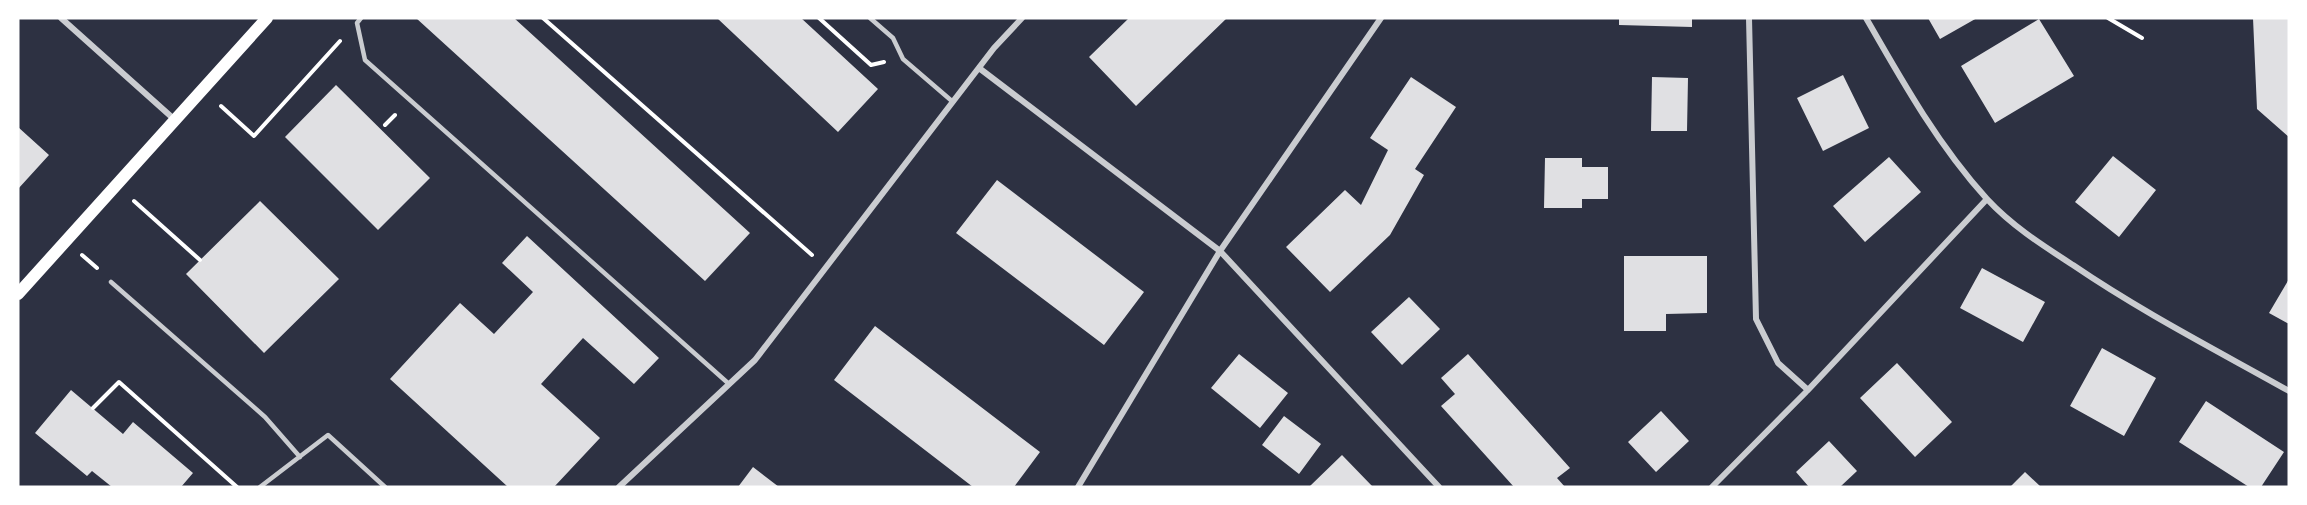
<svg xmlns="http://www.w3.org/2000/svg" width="2307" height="505" font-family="'Source Serif 4',serif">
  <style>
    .building { fill: #e0e0e3 }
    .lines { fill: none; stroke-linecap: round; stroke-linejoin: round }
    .path { stroke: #fff; stroke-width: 4 }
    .service { stroke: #caccd0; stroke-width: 4.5 }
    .minor { stroke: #caccd0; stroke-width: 6 }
    .secondary { stroke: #fff; stroke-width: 12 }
  </style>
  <rect width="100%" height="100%" fill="#2d3142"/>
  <path class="building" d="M416,18H514L750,233L705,281Z
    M717,18H801L878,89L838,132Z
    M1129,18H1227L1136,106L1089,57Z
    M1619,18H1692V27L1619,25Z
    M1928,18H1977L1940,39Z
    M2253,18H2289V137L2257,109Z
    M2039,19L2074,76L1995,123L1961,66Z
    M1843,75L1869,128L1823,151L1797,98Z
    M1411,77L1456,107L1415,169L1424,175L1390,235L1330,292L1286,247L1345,190L1361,205L1388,150L1370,138Z
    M1652,77L1688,78L1687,131H1651Z
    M336,85L430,178L378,230L285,137Z
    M18,127L49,155L18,189Z
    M2113,156L2156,190L2119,237L2075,202Z
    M1889,157L1921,192L1865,242L1833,206Z
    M1545,158H1582V167H1608V199H1582V208H1544Z
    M997,180L1144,292L1104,345L956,233Z
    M260,201L339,279L264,353L186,274Z
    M527,236L659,358L634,384L583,338L541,384L600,438L554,487H508L390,379L460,303L494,334L533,292L502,263Z
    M1624,256H1707V313L1666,314V331H1624Z
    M1982,268L2045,302L2023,342L1960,308Z
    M2289,279V324L2269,313Z
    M1409,297L1440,329L1402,365L1371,332Z
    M875,326L1040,452L1014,487H973L834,380Z
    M2102,348L2156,378L2124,436L2070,406Z
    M1239,354L1288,393L1260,428L1211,388Z
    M1468,354L1570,468L1557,478L1565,487H1514L1441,406L1455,394L1441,378Z
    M1897,363L1952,422L1915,457L1860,398Z
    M71,390L123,434L133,422L193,473L181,487H112L92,471L87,476L35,433Z
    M2206,401L2284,452L2261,487H2249L2179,442Z
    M1661,411L1689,441L1656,472L1628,442Z
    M1284,416L1321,444L1299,474L1262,445Z
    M1829,441L1857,471L1840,487H1809L1796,472Z
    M1342,455L1373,487H1311L1310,486Z
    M753,467L779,487H738Z
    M2025,472L2041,487H2010Z"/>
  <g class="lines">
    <path class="path" d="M543,18L812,255
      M819,18L871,65L884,62
      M2108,18L2142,38
      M221,106L254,136L340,41
      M385,125L395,115
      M134,201L200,260
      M82,255L97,268
      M93,408L119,382L237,487"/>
    <path class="service" d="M361,18L357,23L365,60L729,384
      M870,18L893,38L903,59L953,102
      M111,282L265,417L300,457
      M260,487L328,435L385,487"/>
    <path class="minor" d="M61,18L175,120
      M1749,18L1756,319L1778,363L1808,390
      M1866,18C1902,81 1938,145 1987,199C2012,226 2042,245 2073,265C2142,312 2216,350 2289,391
      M979,68L1220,251L1439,487
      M619,487L755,360L994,48L1022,18
      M1078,487L1220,251L1381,18
      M1712,487L1808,390L1987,199"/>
    <path class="secondary" d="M18,294L267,18"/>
  </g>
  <rect width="2307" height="505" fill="none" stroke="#ffffff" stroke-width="39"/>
</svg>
